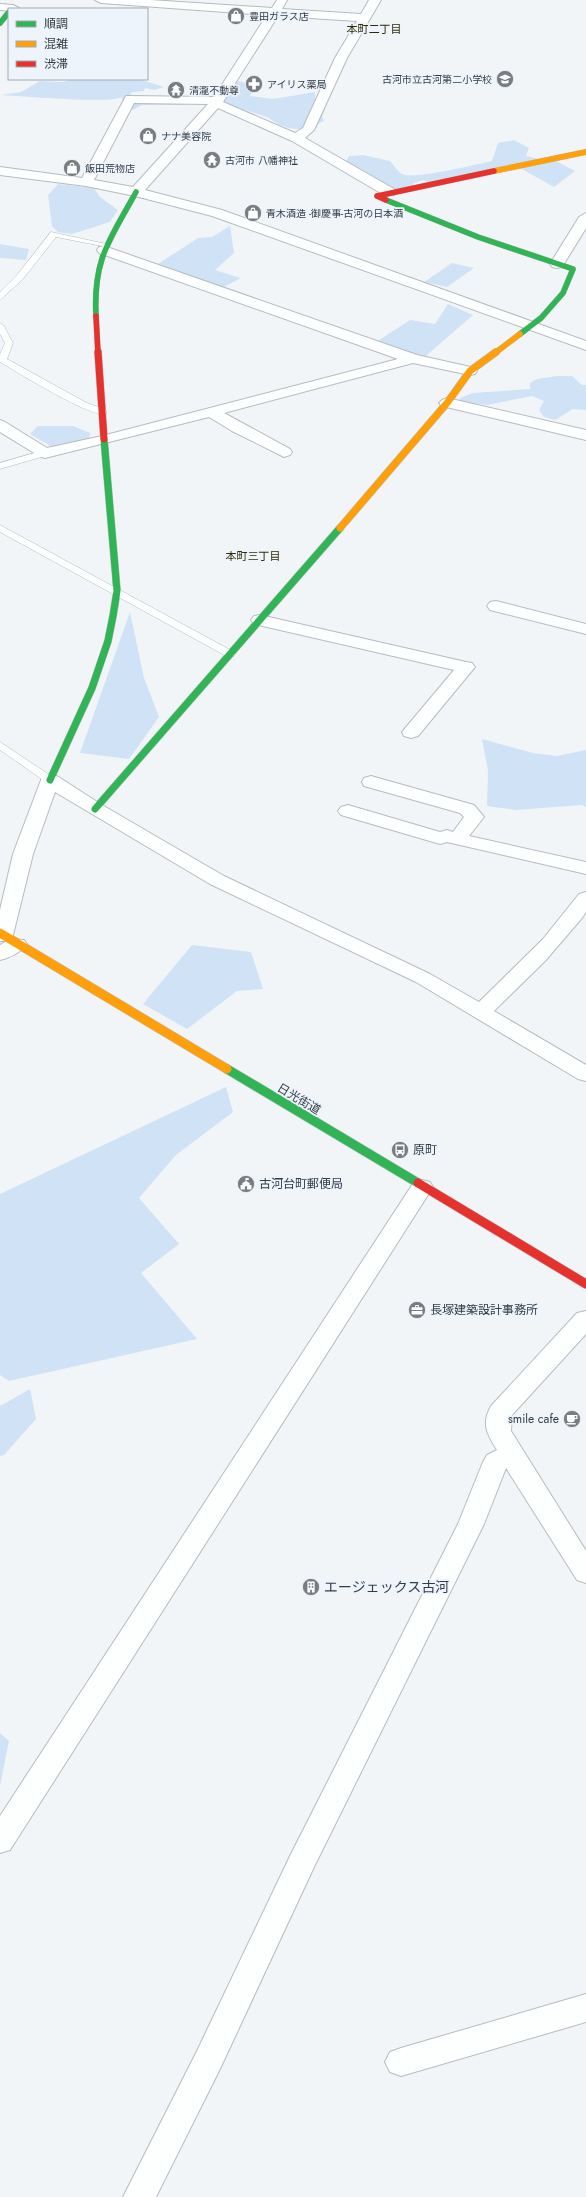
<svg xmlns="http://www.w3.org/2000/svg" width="586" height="2197" font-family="Jost,'Noto Sans JP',sans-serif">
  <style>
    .green { fill: #d0e2f6 }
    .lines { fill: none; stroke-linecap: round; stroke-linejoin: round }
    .lane-casing { stroke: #b7bbbf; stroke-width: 1 }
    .street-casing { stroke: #b7bbbf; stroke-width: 2 }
    .fast-far2-casing { stroke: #b7bbbf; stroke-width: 6 }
    .fast-far1-casing { stroke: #b7bbbf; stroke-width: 8 }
    .fast-casing { stroke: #b7bbbf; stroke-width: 10 }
    .slow-far2-casing { stroke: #b7bbbf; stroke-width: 6 }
    .slow-far1-casing { stroke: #b7bbbf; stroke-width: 8 }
    .slow-casing { stroke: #b7bbbf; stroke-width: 10 }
    .jam-far2-casing { stroke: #b7bbbf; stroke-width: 6 }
    .jam-far1-casing { stroke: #b7bbbf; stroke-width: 8 }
    .jam-casing { stroke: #b7bbbf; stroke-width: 10 }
    .lane { fill: #fdfefe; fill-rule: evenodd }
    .street { fill: #fdfefe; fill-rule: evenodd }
    .fast-far2 { stroke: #30b455; stroke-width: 5.5 }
    .fast-far1 { stroke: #30b455; stroke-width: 7 }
    .fast { stroke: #30b455; stroke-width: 9 }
    .slow-far2 { stroke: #ff9f0a; stroke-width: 5.5 }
    .slow-far1 { stroke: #ff9f0a; stroke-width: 7 }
    .slow { stroke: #ff9f0a; stroke-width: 9 }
    .jam-far2 { stroke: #e5322d; stroke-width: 5.5 }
    .jam-far1 { stroke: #e5322d; stroke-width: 7 }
    .jam { stroke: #e5322d; stroke-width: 9 }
    .labels { text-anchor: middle; stroke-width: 3.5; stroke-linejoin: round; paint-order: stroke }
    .far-poi-label { font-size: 10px; fill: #363c43; stroke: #eef4fc; text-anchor: start }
    .far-neighbourhood-label { font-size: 11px; fill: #322c01; stroke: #eef4fc }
    .street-label { font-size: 12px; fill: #363c43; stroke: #eef4fc }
    .poi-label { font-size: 12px; fill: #363c43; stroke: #eef4fc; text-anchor: start }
    .near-poi-label { font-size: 14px; fill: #363c43; stroke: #eef4fc; text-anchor: start }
  </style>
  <rect width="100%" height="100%" fill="#f2f5f8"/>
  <path class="green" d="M73,79H138L164,87L154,90L145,88L144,91L132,92L130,95L167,97L187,103L184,105H142L133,110L122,100V97C112,104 20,96 1,95L21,92L40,81L63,82Z
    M236,81L243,82L253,90L250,96L273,99L315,92V102L324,106L325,109L322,117L324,121L318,124L314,131L288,128L278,124L267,117L233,106L211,97L222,84Z
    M514,140L529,148L526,156L539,159L429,182L423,180L414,183L410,191L381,193L343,167L349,156L363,155L390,161C394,165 399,174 405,175C420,178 474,165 492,161L498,143Z
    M556,161L575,171L554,187L520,168Z
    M58,184L94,188L100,197L118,210L110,222L72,234L58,232L52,226L48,195Z
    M230,226L234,253L215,270L241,278L222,288L158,264L198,238L212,237Z
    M0,244L29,249L26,260L0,258Z
    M452,263L474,268L447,287L424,282Z
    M448,304L473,315L426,356L414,355L376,342L410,320L435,324Z
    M557,376H572L582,385H586V410L573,409L555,420L544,417L539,410L544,401L532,396L487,405L459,401L460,398L473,393L530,389V383L537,379Z
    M38,426H73L90,433L89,438L52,447L30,434Z
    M130,612L144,678L159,717L129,759L80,753Z
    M482,739L533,753L557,756L586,750V807L582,805L516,810L487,806L488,771Z
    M192,945L251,952L263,989L237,991L187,1029L143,1004Z
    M226,1087L233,1112L176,1155L139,1198L179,1244L141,1273L197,1339L9,1381L0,1375V1194Z
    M30,1389L36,1419L4,1455L0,1456V1406Z
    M0,1733L9,1741L0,1786Z"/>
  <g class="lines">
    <defs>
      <path id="lane" d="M51,232L111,245L107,247L56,237L23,279L0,300V292L17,275Z
        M0,323L4,326L13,343L7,359L85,402L106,410V414C91,418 17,372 0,362V354L5,343L0,334Z
        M45,450L48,451V455L0,469V463Z
        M0,525L234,652L235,654L234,656H226L0,532Z
        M0,742L54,778L56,780L54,782H46L0,750Z"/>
      <path id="street" d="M95,0H150L272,8L277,0H287L282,9L361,14L369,0H381L347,58L314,130L305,138L394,189L396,192L394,195H384L292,141L218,108L145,190L222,210L586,341V350L212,216L135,196L86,186L0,175V167L82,178L126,96L214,97L267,15L101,3ZM278,16L357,21L335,58L303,128L295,133L223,102ZM134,103L208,104L133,187L94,180Z
        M0,4L13,5L19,8L9,9V11L0,10Z
        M586,213V228L562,267L557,268L552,267L550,264L579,217Z
        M104,246L417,355L475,368L477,371L475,374L470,375L413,363L224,413L290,449L292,452L290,455L284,457L232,431L209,417L45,458L39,456L0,432V420L5,422L47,448L102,436L398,359L99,253L97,250L99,247Z
        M447,398L586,430V440L442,406L439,403L442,400Z
        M496,601L586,624V634L490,610L487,606L490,602Z
        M260,615L466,662L472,663L475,667L418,736L411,738L404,736L402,732L454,670L254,624L251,620L254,616Z
        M50,774L57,776L102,805L224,876L430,974L479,1002L543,939L579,894L586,892V912L582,918L545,961L494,1011L586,1065V1081L578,1079L416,982L210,884L55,792L33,854L12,939L24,940L27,944C21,952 10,958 0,960V945L7,941H0V910L13,854L41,780L43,776Z
        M371,776L474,805L484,817L469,836L586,862V874L447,842L440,844L341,815L338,811L341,807L348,805L440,832L447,830L453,832L464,817L460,813L364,786L362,782L364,778Z
        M422,1180L430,1182L433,1187L10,1850L0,1853V1816L414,1182Z
        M586,1311V1334L512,1415L511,1431L586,1551V1583L577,1580L506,1468L484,1524L314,1867L219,2071L156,2197H123L197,2051L290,1856L458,1524L483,1462L487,1455L497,1450C487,1434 481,1424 491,1406L577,1313Z
        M586,1994V2022L401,2076L390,2072L385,2062L390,2052L401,2048Z"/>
      <path id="fast-far2" d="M0,23L9,12
        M386,200L478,237L573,269L563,293L541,318L520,334
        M96,316C93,258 110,240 136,192"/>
      <path id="fast-far1" d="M50,780L92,688L108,641L113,616L117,591L104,439
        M95,809L340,528"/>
      <path id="fast" d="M227,1069L418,1183"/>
      <path id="slow-far2" d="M494,171L586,152
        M495,353L520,334"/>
      <path id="slow-far1" d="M340,528L447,403L470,371L496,352"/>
      <path id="slow" d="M0,933L227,1069"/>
      <path id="jam-far2" d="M386,200L377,196L494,171
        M96,316L98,353"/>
      <path id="jam-far1" d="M98,352L104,439"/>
      <path id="jam" d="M418,1183L586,1284"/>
    </defs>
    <use href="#lane" class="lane-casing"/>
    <use href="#street" class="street-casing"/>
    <use href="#fast-far2" class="fast-far2-casing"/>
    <use href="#fast-far1" class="fast-far1-casing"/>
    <use href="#fast" class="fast-casing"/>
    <use href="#slow-far2" class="slow-far2-casing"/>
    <use href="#slow-far1" class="slow-far1-casing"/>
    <use href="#slow" class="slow-casing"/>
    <use href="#jam-far2" class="jam-far2-casing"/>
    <use href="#jam-far1" class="jam-far1-casing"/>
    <use href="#jam" class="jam-casing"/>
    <use href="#lane" class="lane"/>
    <use href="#street" class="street"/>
    <use href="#fast-far2" class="fast-far2"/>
    <use href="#fast-far1" class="fast-far1"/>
    <use href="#fast" class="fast"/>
    <use href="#slow-far2" class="slow-far2"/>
    <use href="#slow-far1" class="slow-far1"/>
    <use href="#slow" class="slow"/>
    <use href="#jam-far2" class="jam-far2"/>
    <use href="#jam-far1" class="jam-far1"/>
    <use href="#jam" class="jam"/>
  </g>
  <defs>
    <symbol id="shop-disc" viewBox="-11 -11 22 22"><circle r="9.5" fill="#787d82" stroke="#eef4fc"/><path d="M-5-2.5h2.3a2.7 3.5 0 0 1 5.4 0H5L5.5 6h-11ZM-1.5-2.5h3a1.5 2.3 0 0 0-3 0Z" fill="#fff"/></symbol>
    <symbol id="school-disc" viewBox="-11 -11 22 22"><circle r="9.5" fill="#787d82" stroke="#eef4fc"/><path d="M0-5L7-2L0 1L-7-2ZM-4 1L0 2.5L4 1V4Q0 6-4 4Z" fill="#fff"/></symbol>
    <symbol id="pharmacy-disc" viewBox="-11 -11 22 22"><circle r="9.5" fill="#787d82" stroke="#eef4fc"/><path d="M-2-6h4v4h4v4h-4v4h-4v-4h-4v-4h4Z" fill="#fff"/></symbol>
    <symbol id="temple-disc" viewBox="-11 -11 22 22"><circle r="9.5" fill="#787d82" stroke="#eef4fc"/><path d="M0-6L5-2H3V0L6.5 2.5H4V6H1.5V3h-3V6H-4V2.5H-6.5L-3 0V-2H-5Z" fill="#fff"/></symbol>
    <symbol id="bus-disc" viewBox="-11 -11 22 22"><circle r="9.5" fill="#787d82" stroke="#eef4fc"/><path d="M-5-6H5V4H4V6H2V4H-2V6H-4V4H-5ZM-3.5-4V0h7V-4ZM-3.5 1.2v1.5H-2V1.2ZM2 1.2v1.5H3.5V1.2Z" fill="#fff"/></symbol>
    <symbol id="civic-disc" viewBox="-11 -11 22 22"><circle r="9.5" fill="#787d82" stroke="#eef4fc"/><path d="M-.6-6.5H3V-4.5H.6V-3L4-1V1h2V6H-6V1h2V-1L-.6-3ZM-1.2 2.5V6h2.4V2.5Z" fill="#fff"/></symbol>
    <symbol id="office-disc" viewBox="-11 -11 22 22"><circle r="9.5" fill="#787d82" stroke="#eef4fc"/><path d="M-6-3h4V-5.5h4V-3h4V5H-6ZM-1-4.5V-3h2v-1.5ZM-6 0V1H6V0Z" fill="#fff"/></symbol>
    <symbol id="cafe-disc" viewBox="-11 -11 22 22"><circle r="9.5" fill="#787d82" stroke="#eef4fc"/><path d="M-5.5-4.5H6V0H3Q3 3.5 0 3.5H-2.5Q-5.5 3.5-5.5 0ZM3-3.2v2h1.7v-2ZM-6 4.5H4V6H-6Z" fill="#fff"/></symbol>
    <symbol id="building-disc" viewBox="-11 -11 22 22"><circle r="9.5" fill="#787d82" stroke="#eef4fc"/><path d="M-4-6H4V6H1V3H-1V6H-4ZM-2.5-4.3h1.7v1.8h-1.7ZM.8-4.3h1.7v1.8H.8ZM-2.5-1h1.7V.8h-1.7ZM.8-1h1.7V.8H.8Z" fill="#fff"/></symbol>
  </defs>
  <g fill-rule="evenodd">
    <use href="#shop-disc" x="226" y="6" width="20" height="20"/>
    <use href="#school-disc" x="495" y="69" width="20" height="20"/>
    <use href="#pharmacy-disc" x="244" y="74" width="20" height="20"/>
    <use href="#temple-disc" x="166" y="80" width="20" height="20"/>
    <use href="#shop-disc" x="138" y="126" width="20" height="20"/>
    <use href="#temple-disc" x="202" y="150" width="20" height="20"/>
    <use href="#shop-disc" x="62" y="158" width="20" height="20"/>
    <use href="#shop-disc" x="243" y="203" width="20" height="20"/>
    <use href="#bus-disc" x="390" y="1140" width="20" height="20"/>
    <use href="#civic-disc" x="236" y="1174" width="20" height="20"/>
    <use href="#office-disc" x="407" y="1300" width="20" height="20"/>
    <use href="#cafe-disc" x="562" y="1409" width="20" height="20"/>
    <use href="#building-disc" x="301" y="1577" width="20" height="20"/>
  </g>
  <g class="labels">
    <g class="far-poi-label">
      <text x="249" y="20">豊田ガラス店</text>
      <text x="492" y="83" text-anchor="end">古河市立古河第二小学校</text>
      <text x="267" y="88">アイリス薬局</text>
      <text x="189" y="94">清瀧不動尊</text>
      <text x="161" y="140">ナナ美容院</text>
      <text x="225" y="164">古河市 八幡神社</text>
      <text x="85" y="172">飯田荒物店</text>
      <text x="266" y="217">青木酒造 -御慶事-古河の日本酒</text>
    </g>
    <g class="far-neighbourhood-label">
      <text x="374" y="33">本町二丁目</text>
      <text x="253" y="560">本町三丁目</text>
    </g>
    <g class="street-label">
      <text transform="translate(299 1099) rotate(31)" y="4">日光街道</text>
    </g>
    <g class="poi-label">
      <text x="413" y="1154">原町</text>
      <text x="259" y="1188">古河台町郵便局</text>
      <text x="430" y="1314">長塚建築設計事務所</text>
      <text x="559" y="1423" text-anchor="end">smile cafe</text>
    </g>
    <g class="near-poi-label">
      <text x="324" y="1592">エージェックス古河</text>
    </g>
  </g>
  <rect x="8" y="8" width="140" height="72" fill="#eef4fc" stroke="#a4aab2"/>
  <rect x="16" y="21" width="20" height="6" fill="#30b455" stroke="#a4aab2"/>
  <text x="44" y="28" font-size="12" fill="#363c43">順調</text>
  <rect x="16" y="41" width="20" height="6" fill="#ff9f0a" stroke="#a4aab2"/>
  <text x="44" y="48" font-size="12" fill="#363c43">混雑</text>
  <rect x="16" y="61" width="20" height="6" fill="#e5322d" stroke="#a4aab2"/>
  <text x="44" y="68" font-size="12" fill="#363c43">渋滞</text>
</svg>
